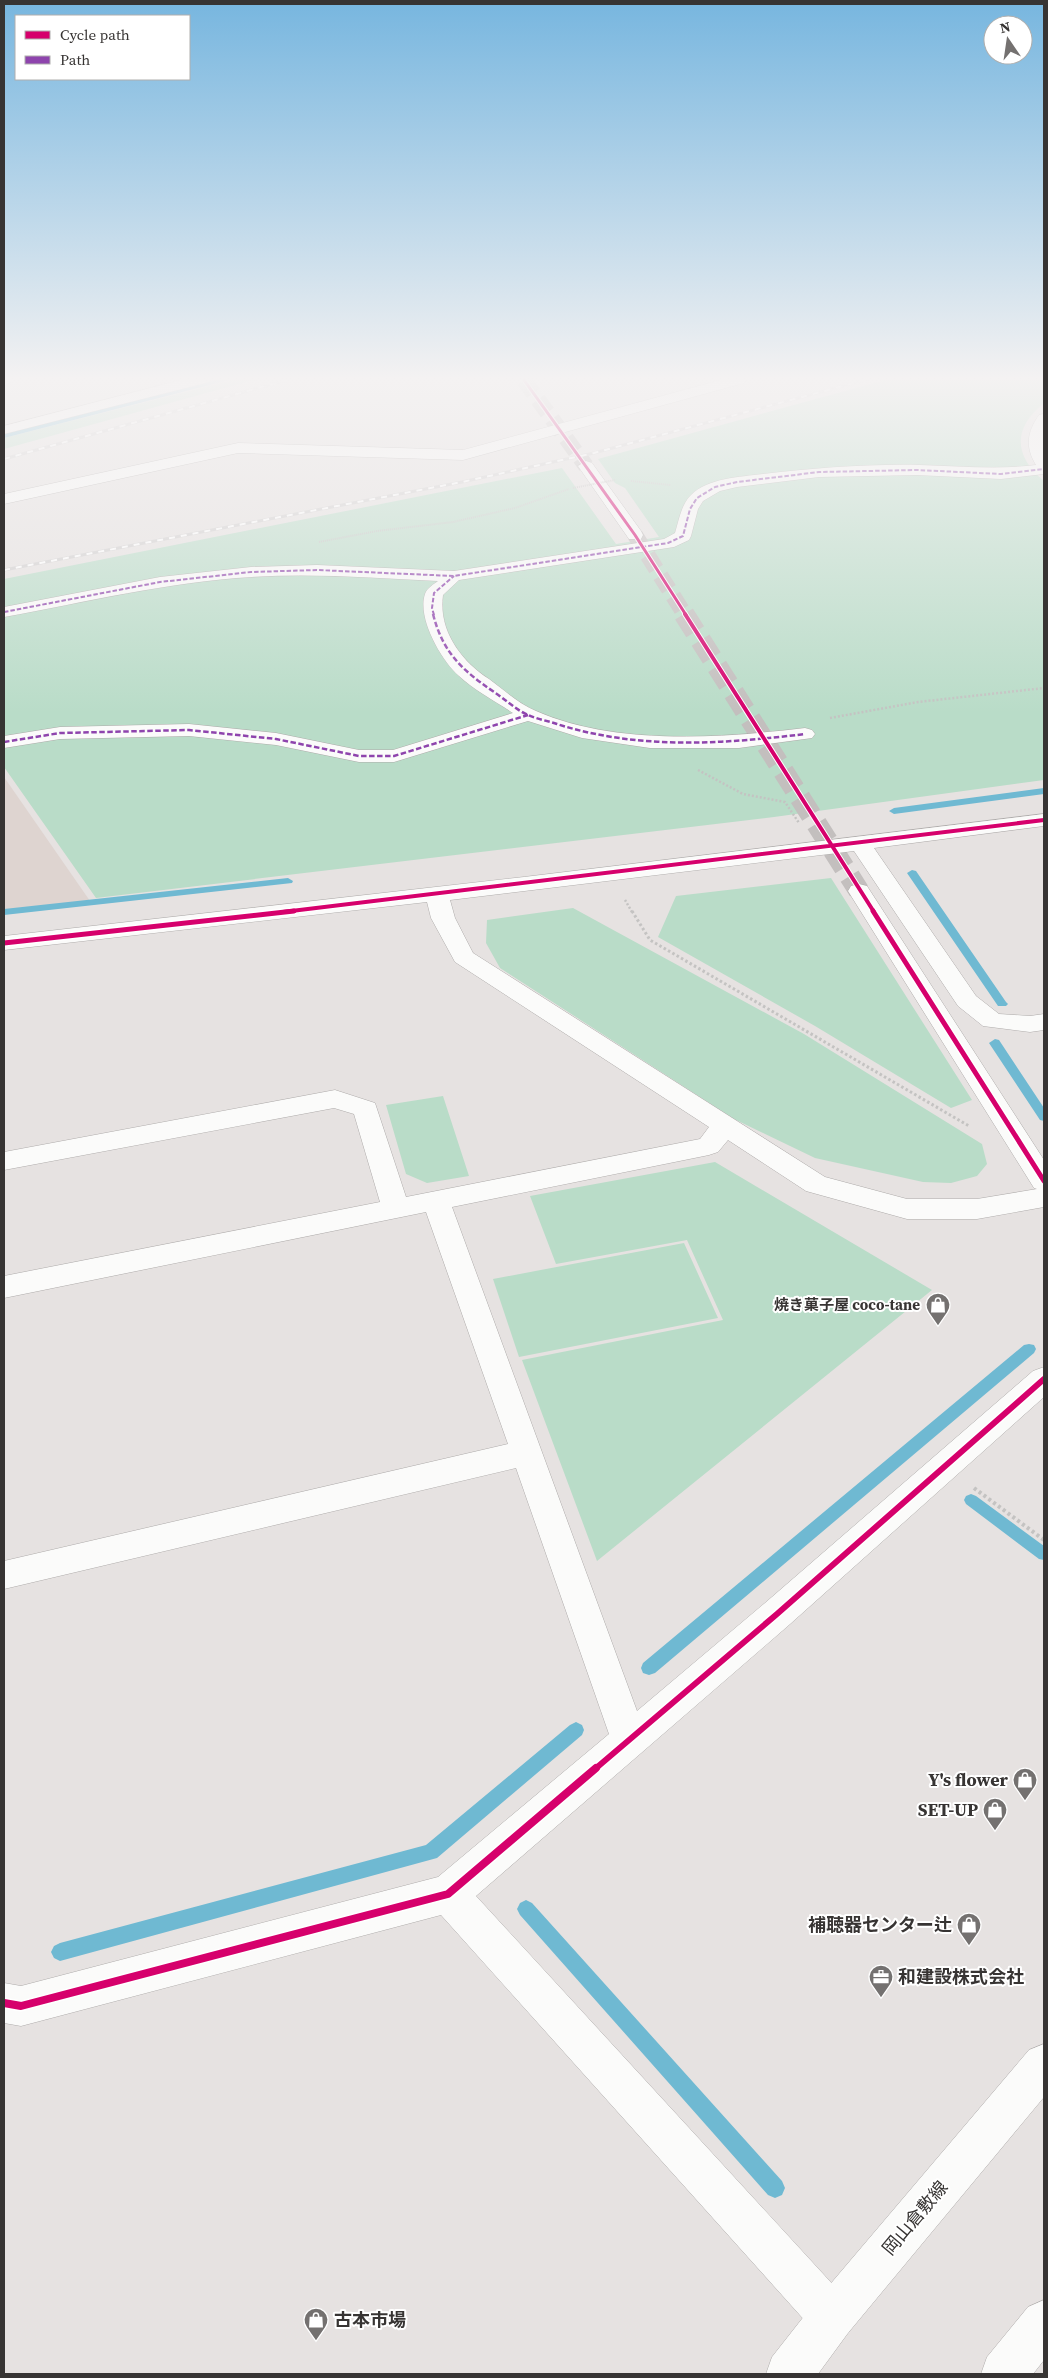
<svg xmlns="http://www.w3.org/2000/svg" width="1048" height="2378" font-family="'Source Serif 4','Noto Sans JP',serif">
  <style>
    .built { fill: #ded4d0 }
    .green { fill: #b9dcc8 }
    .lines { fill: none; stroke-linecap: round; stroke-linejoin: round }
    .stream { fill: #6fb9d2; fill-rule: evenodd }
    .minor-tunnel-far1 { stroke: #c3bfbe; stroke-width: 16; stroke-dasharray: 16 8; stroke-linecap: butt }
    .minor-tunnel { stroke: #c3bfbe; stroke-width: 21; stroke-dasharray: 21 10; stroke-linecap: butt }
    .minor-casing { stroke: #aeabaa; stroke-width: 1 }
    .major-casing { stroke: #aeabaa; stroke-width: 1 }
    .path-far3 { stroke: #c4c3c2; stroke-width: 2; stroke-dasharray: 1 1; stroke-linecap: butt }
    .path-far2 { stroke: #c4c3c2; stroke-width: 2.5; stroke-dasharray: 2 2; stroke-linecap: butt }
    .path-far1 { stroke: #c4c3c2; stroke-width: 3; stroke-dasharray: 2.5 2.5; stroke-linecap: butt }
    .path { stroke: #c4c3c2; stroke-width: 4; stroke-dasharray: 3 3; stroke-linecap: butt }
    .minor { fill: #fbfbfa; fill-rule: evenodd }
    .major { fill: #fbfbfa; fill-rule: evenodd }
    .rail-casing { stroke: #d1cfcf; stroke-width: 3 }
    .rail { stroke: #fff; stroke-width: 2; stroke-dasharray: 6; stroke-linecap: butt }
    .path-bridge { stroke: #c4c3c2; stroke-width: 2; stroke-dasharray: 1 1; stroke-linecap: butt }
    .quiet-far1 { stroke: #8e44ad; stroke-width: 2; stroke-dasharray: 4.5 2; stroke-linecap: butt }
    .quiet { stroke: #8e44ad; stroke-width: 2.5; stroke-dasharray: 5.5 2.5; stroke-linecap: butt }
    .cycleway-far4-casing { stroke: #fff; stroke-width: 5 }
    .cycleway-far3-casing { stroke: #fff; stroke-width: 6 }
    .cycleway-far2-casing { stroke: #fff; stroke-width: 8 }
    .cycleway-far1-casing { stroke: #fff; stroke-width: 9 }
    .cycleway-casing { stroke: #fff; stroke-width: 11 }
    .cycleway-far4 { stroke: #d6006c; stroke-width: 3 }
    .cycleway-far3 { stroke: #d6006c; stroke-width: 4 }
    .cycleway-far2 { stroke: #d6006c; stroke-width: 5 }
    .cycleway-far1 { stroke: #d6006c; stroke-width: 6 }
    .cycleway { stroke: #d6006c; stroke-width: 8 }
    .labels { text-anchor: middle; stroke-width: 4; stroke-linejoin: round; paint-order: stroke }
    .poi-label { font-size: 15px; font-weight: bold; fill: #373433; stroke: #fff; text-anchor: end }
    .near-poi-label { font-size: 18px; font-weight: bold; fill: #373433; stroke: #fff; text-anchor: end }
    .near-street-label { font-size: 18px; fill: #373433; stroke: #fff }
  </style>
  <rect width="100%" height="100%" fill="#e6e2e1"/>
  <path class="built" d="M4,777L90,901L4,911Z"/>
  <path class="green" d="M233,380H253L4,449V438Z
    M885,380H1044V403C1013,428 1013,455 1044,481V780L774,817L96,898L4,767V579L562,468L616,544L659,537L625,488L615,483L598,459Z
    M831,878L972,1100L951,1108L815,1026L658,937L676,896Z
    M573,908L804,1034L982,1144L987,1164L977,1176L951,1183L923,1182L815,1158L734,1119L500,968L486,943L487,920Z
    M443,1096L469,1176L427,1183L406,1174L386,1105Z
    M715,1162L932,1290L597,1561L522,1360L723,1320L687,1240L556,1264L530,1196Z
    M684,1243L718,1318L519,1357L493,1279Z"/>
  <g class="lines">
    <path class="stream" d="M216,380H229L4,438V434Z
      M1044,788V794L894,814L889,811L894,808Z
      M912,870L916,871L1006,1002L1008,1004L1006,1006H998L907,873Z
      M288,878L293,881L292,883L4,915V909Z
      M995,1039L999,1040L1044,1108V1121L1040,1120L989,1043Z
      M1029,1344L1034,1345L1036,1349L1034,1353L655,1673L649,1675L643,1673L641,1668L643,1663L1024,1345Z
      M971,1494L976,1496L1044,1546V1560L1039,1559L966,1504L964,1500L966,1496Z
      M576,1722L582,1725L584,1730L582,1735L437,1858L60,1961L54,1958L51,1952L54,1946L60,1943L426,1845L570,1725Z
      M526,1900L532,1903L782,2181L785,2188L782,2195L775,2198L768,2195L520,1915L517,1909L520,1903Z"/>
    <path class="minor-tunnel-far1" d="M524,380L586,466
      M635,535L685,615"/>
    <path class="minor-tunnel" d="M684,614L859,891"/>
    <defs>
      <path id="minor" d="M4,380H14L4,386Z
        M181,380H207L205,383L4,434V426Z
        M721,380H746L744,383L463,460L238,453L4,504V494L238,443L463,450Z
        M1044,414V474L1001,479L917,475L819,477L737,487L720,491L703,501L698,509L691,536L689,540L674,547L459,580L443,595C438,630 461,661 489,679C504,690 519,704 536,711C616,746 721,738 805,728L812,730L815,734L812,738L739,748H650L582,738L528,721L394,762H359L276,745L189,736L60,739L4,748V736L60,727L189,724L276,733L359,750H393L513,713C495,701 474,690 459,676C441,660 417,618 425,594C427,588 434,584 438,581C376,578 314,573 252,577C168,582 86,602 4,617V607L160,577L251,567L317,565L454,571L664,539L675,533C679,520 681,505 691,495C708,478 740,477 763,474C815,468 867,464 919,465C959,466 997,470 1036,465C1025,447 1027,432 1039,415Z
        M586,461L592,463L641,531L643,535L641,539H629L578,466Z
        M1044,814V826L874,848L976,996L999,1014L1030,1016L1044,1014V1030L1030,1032L983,1026L958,1006L854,851L450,900L455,918L473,953L825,1177L907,1199H977L1037,1189L1034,1188L848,891L851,886L859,884L867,886L1044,1160V1207L977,1219H907L806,1191L728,1140L718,1152L709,1155L452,1207L637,1711L765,1603L1033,1371L1044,1367V1397L789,1625L476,1896L848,2301L855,2317L848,2333L832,2340L816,2333L441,1915L21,2026L4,2023V1983L21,1986L438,1877L609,1734L516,1468L4,1589V1561L508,1444L426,1212L4,1298V1276L380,1202L354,1114L334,1108L4,1170V1152L335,1090L375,1103L406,1197L700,1139L709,1127L455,962L431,918L427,902L4,950V936L524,877Z"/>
      <path id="major" d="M1044,2044V2097L848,2333L818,2374H766L772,2357L816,2301L1029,2050Z
        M1044,2300V2360L1033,2374H981L987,2357L1028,2307Z"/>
    </defs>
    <use href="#minor" class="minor-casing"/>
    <use href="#major" class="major-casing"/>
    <path class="path-far3" d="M631,481L671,485
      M319,542L377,531L453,522L515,508L569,489"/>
    <path class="path-far2" d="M830,718L918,702L1044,688
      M698,770L743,794L785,802L799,823
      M625,900L632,912"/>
    <path class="path-far1" d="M632,911L650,940L969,1126"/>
    <path class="path" d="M974,1488L1044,1540"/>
    <use href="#minor" class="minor"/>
    <use href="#major" class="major"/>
    <defs>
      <path id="rail" d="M4,459L287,380
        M4,570L462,482L594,453L865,380"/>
    </defs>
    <use href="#rail" class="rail-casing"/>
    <use href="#rail" class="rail"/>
    <path class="path-bridge" d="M573,488L615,480"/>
    <path class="quiet-far1" d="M4,612L160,582L251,572L317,570L454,576L668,543L683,536L690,509L697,498L715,487L737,482L819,472L917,470L1001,474L1044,469
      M434,615L432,608L434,593L454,576"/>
    <path class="quiet" d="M433,614C443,653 462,670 494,692C505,699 516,710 528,715C537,719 548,721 557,724C638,750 723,744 805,734
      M4,742L60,733L189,730L276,739L359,756H394L528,715"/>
    <defs>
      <path id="cycleway-far4" d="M524,380L635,535L686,615"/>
      <path id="cycleway-far3" d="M685,614L874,912
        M283,912L1044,820"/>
      <path id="cycleway-far2" d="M873,911L1044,1181
        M4,943L294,911"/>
      <path id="cycleway-far1" d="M595,1769L777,1614L1044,1379"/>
      <path id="cycleway" d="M4,2003L21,2006L448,1894L596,1768"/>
    </defs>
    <use href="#cycleway-far4" class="cycleway-far4-casing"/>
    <use href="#cycleway-far3" class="cycleway-far3-casing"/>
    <use href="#cycleway-far2" class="cycleway-far2-casing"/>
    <use href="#cycleway-far1" class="cycleway-far1-casing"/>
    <use href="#cycleway" class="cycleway-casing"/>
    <use href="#cycleway-far4" class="cycleway-far4"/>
    <use href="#cycleway-far3" class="cycleway-far3"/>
    <use href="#cycleway-far2" class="cycleway-far2"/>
    <use href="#cycleway-far1" class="cycleway-far1"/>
    <use href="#cycleway" class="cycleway"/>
  </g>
  <linearGradient id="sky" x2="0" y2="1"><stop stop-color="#77b6df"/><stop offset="0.53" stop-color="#f4f2f2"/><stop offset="1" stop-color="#f4f2f2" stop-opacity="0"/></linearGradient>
  <rect width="1048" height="713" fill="url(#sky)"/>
  <defs>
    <symbol id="shop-pin" viewBox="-11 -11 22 30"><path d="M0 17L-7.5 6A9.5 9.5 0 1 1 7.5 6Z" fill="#747170" stroke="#fff"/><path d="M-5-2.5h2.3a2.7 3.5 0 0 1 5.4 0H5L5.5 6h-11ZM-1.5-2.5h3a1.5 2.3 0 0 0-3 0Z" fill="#fff"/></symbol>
    <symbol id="office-pin" viewBox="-11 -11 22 30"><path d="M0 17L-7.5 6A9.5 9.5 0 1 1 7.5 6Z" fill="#747170" stroke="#fff"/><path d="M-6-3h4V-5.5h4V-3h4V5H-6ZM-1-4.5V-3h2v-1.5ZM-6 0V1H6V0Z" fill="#fff"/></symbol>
  </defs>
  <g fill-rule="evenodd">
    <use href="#shop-pin" x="924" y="1291" width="28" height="38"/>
    <use href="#shop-pin" x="1011" y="1766" width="28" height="38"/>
    <use href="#shop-pin" x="981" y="1796" width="28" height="38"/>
    <use href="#shop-pin" x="955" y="1911" width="28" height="38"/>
    <use href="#office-pin" x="867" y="1963" width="28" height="38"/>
    <use href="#shop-pin" x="302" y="2306" width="28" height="38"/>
  </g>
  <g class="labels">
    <g class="poi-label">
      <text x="920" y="1310">焼き菓子屋 coco-tane</text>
    </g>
    <g class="near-poi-label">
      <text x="1008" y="1786">Y's flower</text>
      <text x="978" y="1816">SET-UP</text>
      <text x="952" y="1931">補聴器センター辻</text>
      <text x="898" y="1983" text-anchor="start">和建設株式会社</text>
      <text x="334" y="2326" text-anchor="start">古本市場</text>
    </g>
    <g class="near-street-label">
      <text transform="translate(915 2218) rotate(-50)" y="6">岡山倉敷線</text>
    </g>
  </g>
  <rect width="1048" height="2378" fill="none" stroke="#373433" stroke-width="10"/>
  <rect x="15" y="15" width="175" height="65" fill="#ffffff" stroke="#afaead"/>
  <rect x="25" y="31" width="25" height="8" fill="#d6006c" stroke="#afaead"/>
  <text x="60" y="40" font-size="15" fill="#373433">Cycle path</text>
  <rect x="25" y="56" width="25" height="8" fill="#8e44ad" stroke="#afaead"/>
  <text x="60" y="65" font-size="15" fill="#373433">Path</text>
  <g transform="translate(1008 40) rotate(347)"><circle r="24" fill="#ffffff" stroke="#afaead"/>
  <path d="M0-4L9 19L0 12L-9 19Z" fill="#747170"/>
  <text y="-8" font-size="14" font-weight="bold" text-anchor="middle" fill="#373433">N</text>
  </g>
</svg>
